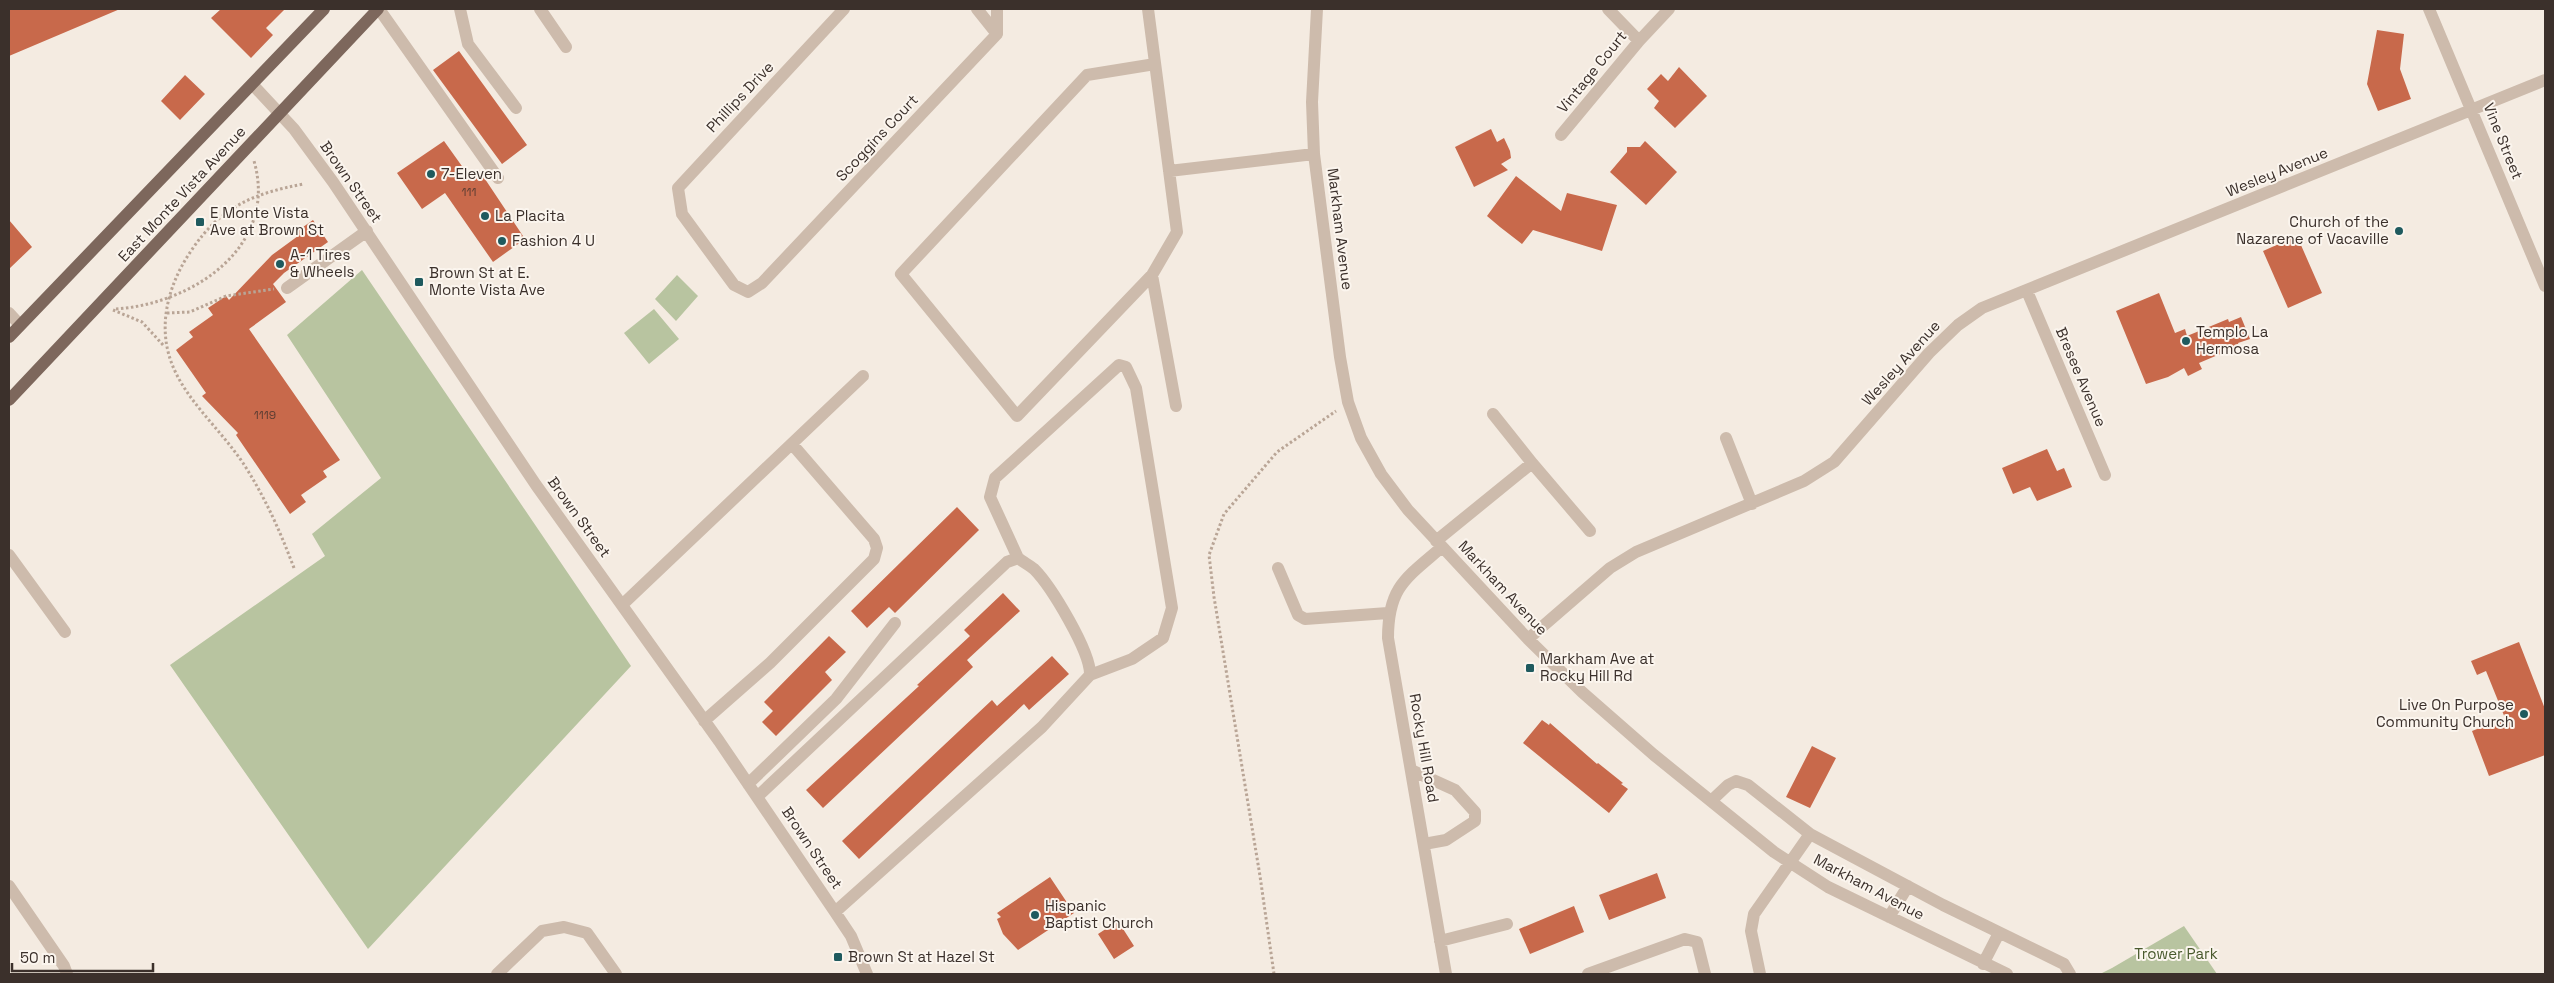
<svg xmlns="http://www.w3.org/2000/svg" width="2554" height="983" font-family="'Space Grotesk',sans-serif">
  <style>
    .green { fill: #b8c4a0 }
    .building { fill: #c8694b }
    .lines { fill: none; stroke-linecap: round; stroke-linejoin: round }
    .path { stroke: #b9a596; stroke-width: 3; stroke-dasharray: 2.5 2.5; stroke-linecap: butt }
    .minor { stroke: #cdbbac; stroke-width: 12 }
    .major { stroke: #7d675c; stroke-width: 12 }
    .poi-dot { fill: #1f5a5e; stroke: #fbf5ee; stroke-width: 2 }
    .labels { text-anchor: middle; stroke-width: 4; stroke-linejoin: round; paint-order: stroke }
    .number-label { font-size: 12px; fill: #5e3e33 }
    .street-label { font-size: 15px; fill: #3b302b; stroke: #fbf5ee }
    .poi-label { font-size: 15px; fill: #3b302b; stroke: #fbf5ee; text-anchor: start }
    .park-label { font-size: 15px; fill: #4a5a2e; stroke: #fbf5ee }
  </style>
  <rect width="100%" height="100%" fill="#f4ebe1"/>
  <path class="green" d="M362,270L631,666L368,949L170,665L325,556L312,534L381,478L287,335Z
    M677,275L698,296L676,321L655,299Z
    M654,309L679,339L649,364L624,333Z
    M2184,926L2217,974H2100L2112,968Z"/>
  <path class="building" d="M9,9H120L9,56Z
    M221,9H285L266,28L273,35L251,58L211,18Z
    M2377,30L2404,34L2400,69L2411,99L2378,111L2367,84Z
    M459,51L527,145L502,164L433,70Z
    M1679,67L1707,96L1675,128L1654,108L1659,101L1647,89L1661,74L1668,81Z
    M185,75L205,94L180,120L161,101Z
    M1491,129L1497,142L1504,138L1510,151L1511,158L1501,164L1508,170L1474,187L1455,147Z
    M444,141L469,176L479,170L525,239L493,262L445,193L422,209L397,173Z
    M1645,141L1677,172L1646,205L1610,172L1627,152V147H1640Z
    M1516,176L1561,211L1567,193L1617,205L1602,251L1533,230L1522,244L1500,227L1487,216Z
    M9,220L32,247L9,269Z
    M313,220L328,242L284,273L273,284L286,302L249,329L340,460L323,471L327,477L301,495L306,502L290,514L236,435L238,433L202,396L206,393L176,350L193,337L189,332L213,315L208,308L226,296L229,300L272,255L298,236L296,232Z
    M2297,236L2322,293L2288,308L2263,251Z
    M2159,293L2175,333L2185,329L2187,336L2228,319L2229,322L2241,317L2250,339L2238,343L2239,346L2199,363L2202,369L2188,376L2184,368L2168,377L2146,384L2116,311Z
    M2047,449L2057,471L2064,468L2072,487L2037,501L2030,487L2013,494L2002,468Z
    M957,507L979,530L895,613L889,607L867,628L851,611Z
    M1003,593L1020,611L967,660L973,667L823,808L806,790L919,686L917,685L970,636L964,630Z
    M829,636L846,652L825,672L832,680L776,736L762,722L773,711L764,702Z
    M2519,642L2545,709V755L2489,776L2472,731L2505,718L2486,671L2477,675L2471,661Z
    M1052,656L1069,674L1029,710L1024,704L859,859L842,841L992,700L997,706Z
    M1542,720L1549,725L1550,723L1597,764L1598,763L1623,783L1621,784L1628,789L1609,813L1523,743Z
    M1812,746L1836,758L1810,808L1786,797Z
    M1657,873L1666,898L1609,920L1599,895Z
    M1050,877L1074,913L1018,950L1003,934L997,919L1001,917L997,913Z
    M1574,906L1584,932L1530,954L1519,929Z
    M1118,921L1134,946L1114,959L1098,934Z"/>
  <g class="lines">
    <path class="path" d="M116,309C192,304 279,247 254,161
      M113,310L142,322L164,346
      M167,313L190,312L226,296L274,289
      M294,568C280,531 265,497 243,463C209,413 158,380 166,314C169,291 178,270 191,251C220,207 254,193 304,184
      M1274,974L1260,876L1214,597L1209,555L1224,514L1277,452L1336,411"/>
    <path class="minor" d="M379,9L498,178
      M460,9L468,44L516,108
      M540,9L566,47
      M844,9L678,188L682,214L734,285L748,292L762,283L997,34V9
      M977,9L997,34
      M1148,9L1177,232L1152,275L1176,406
      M1317,9L1312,102L1314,154L1340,357L1348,402L1361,438L1381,474L1408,510L1528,639L1582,692L1654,755L1774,852L1828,887L2007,974
      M1608,9L1639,41
      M2429,9L2545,286
      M253,85L294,129L333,182L536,485L719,741L835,912L851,936L867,974
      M1561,135L1639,41L1669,9
      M1169,171L1314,154
      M1152,275L1017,416L901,274L1087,75L1155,64
      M287,288L367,231
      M2027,291L2105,475
      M9,313L20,325
      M1493,414L1532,463
      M1726,438L1752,504
      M1436,541L1532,463L1590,531
      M1442,547C1406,578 1388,587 1388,638L1446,974
      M9,555L65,632
      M1018,558L990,497L995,478L1119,365L1126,367L1136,388L1172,608L1163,638L1132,659L1090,675
      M1278,568L1298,615L1305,619L1388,613
      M622,605L863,376
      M1528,639L1610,568L1636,552L1804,481L1834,462L1929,353L1958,325L1982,308L2545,80
      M704,721L770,663L874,559L877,548L874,539L792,444
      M1411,770L1455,790L1475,812V821L1446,840L1424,844
      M748,784L836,699L895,623
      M757,797L1007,562L1018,558C1023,562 1029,565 1034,569C1051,586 1091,652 1090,675L1042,727L835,912
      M1711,801L1728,785L1736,781L1748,785L1810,834L1943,905L2064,964L2070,974
      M9,886L64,966L67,974
      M1889,917L1908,886
      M1440,941L1507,924
      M1983,964L1999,933
      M497,974L542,931L564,927L587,933L616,974
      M1588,974L1685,939L1697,942L1705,974
      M1760,974L1751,931L1754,914L1810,834"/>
    <path class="major" d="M9,337L324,9
      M9,400L378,9"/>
  </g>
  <g class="poi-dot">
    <circle cx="431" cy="174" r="5"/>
    <circle cx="485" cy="216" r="5"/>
    <rect x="195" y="217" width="10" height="10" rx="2.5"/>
    <circle cx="2399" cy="231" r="5"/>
    <circle cx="502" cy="241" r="5"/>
    <circle cx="280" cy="264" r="5"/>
    <rect x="414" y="277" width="10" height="10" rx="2.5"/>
    <circle cx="2186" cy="341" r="5"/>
    <rect x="1525" y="663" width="10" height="10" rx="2.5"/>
    <circle cx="2524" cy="714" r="5"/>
    <circle cx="1035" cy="915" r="5"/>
    <rect x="833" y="952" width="10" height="10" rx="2.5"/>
  </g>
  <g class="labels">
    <g class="number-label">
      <text x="469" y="196">111</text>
      <text x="265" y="419">1119</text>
    </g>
    <g class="street-label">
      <text transform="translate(1592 72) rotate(-51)" y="5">Vintage Court</text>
      <text transform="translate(740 97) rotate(-47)" y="5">Phillips Drive</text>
      <text transform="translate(877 138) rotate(-47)" y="5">Scoggins Court</text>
      <text transform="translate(2503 141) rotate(68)" y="5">Vine Street</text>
      <text transform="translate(2277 172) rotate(-22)" y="5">Wesley Avenue</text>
      <text transform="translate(351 182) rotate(55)" y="5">Brown Street</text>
      <text transform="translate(182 194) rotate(-47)" y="5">East Monte Vista Avenue</text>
      <text transform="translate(1340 229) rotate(83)" y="5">Markham Avenue</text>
      <text transform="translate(1901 363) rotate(-48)" y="5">Wesley Avenue</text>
      <text transform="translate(2081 377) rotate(67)" y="5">Bresee Avenue</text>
      <text transform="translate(579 517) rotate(54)" y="5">Brown Street</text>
      <text transform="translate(1503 588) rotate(47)" y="5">Markham Avenue</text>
      <text transform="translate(1424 748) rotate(80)" y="5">Rocky Hill Road</text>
      <text transform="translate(812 848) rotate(56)" y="5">Brown Street</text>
      <text transform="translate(1869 887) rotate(28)" y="5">Markham Avenue</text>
    </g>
    <g class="poi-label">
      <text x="441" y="179">7-Eleven</text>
      <text x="210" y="218">E Monte Vista<tspan x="210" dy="17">Ave at Brown St</tspan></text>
      <text x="495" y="221">La Placita</text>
      <text x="2389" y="227" text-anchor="end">Church of the<tspan x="2389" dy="17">Nazarene of Vacaville</tspan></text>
      <text x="512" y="246">Fashion 4 U</text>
      <text x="290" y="260">A-1 Tires<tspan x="290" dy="17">&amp; Wheels</tspan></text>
      <text x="429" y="278">Brown St at E.<tspan x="429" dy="17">Monte Vista Ave</tspan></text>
      <text x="2196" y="337">Templo La<tspan x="2196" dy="17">Hermosa</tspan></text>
      <text x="1540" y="664">Markham Ave at<tspan x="1540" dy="17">Rocky Hill Rd</tspan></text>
      <text x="2514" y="710" text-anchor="end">Live On Purpose<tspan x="2514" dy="17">Community Church</tspan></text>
      <text x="1045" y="911">Hispanic<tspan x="1045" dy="17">Baptist Church</tspan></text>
      <text x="848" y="962">Brown St at Hazel St</text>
    </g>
    <g class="park-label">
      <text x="2176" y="959">Trower Park</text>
    </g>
  </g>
  <rect width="2554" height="983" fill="none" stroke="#3b302b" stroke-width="20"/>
  <path d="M12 963v8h141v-8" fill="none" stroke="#3b302b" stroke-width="2.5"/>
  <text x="20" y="963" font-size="15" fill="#3b302b" stroke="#fbf5ee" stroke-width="4" paint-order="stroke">50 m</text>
</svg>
